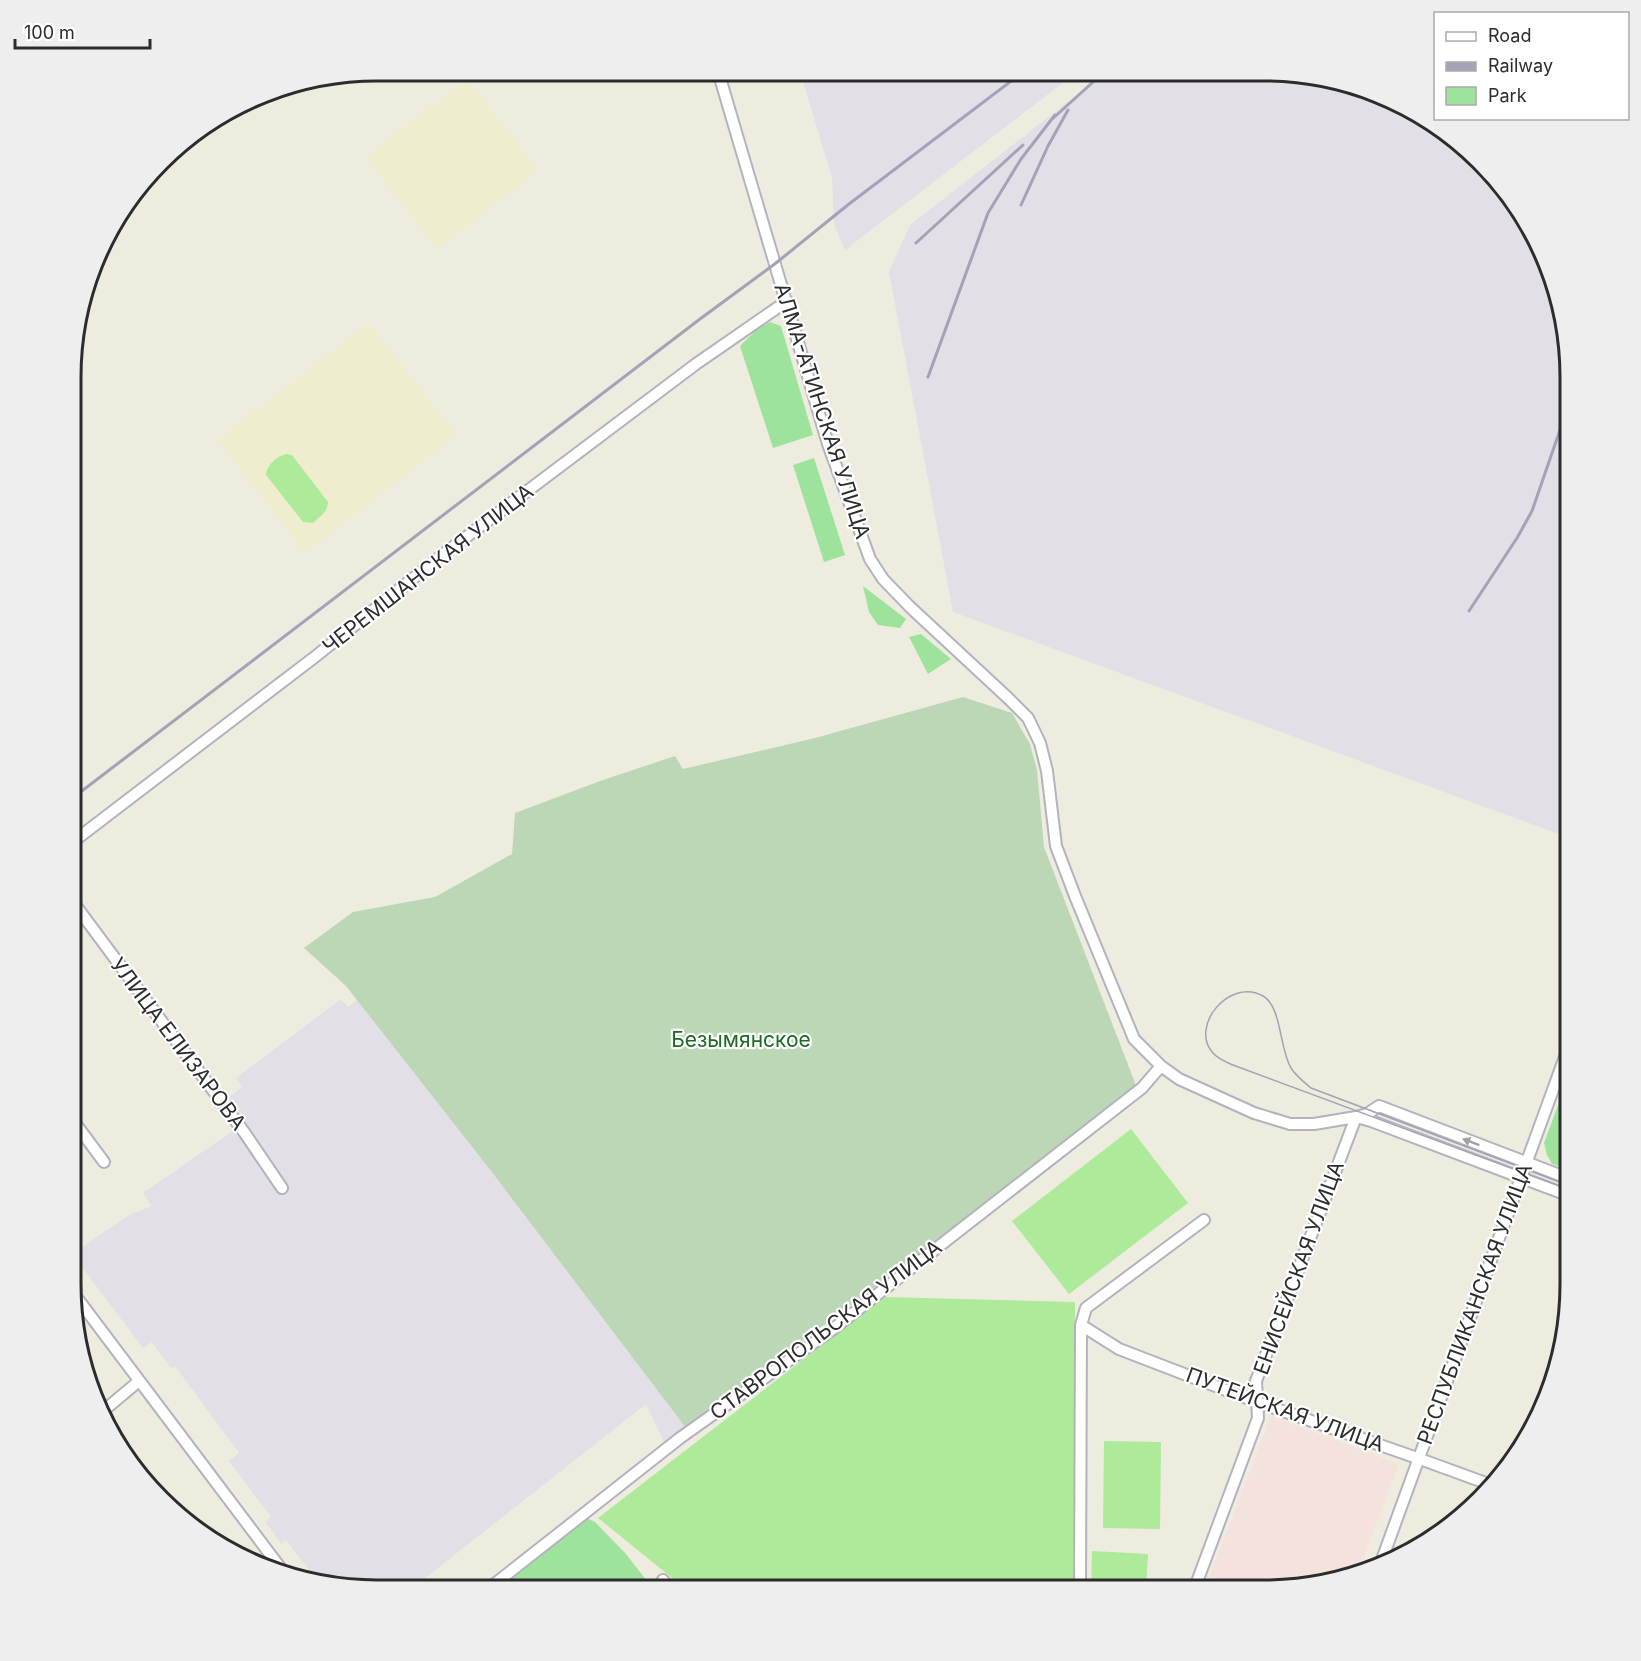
<svg xmlns="http://www.w3.org/2000/svg" width="1641" height="1661" font-family="Inter,sans-serif">
  <style>
    .industrial { fill: #e3dfe6 }
    .education { fill: #eeeecf }
    .medical { fill: #f4e3dd }
    .green { fill: #9ee39c }
    .cemetery { fill: #bcd7b6 }
    .pitch { fill: #adea99 }
    .lines { fill: none; stroke-linecap: round; stroke-linejoin: round }
    .minor-casing { stroke: #b4b2bf; stroke-width: 14 }
    .minor { stroke: #fff; stroke-width: 10 }
    .tram { stroke: #a5a1b6; stroke-width: 1.5 }
    .rail { stroke: #a5a1b6; stroke-width: 3 }
    .oneway { fill: #a0a0a0 }
    .labels { text-anchor: middle; stroke-width: 4.5; stroke-linejoin: round; paint-order: stroke }
    .street-label { font-size: 21px; fill: #2c2c2c; stroke: #fff }
    .park-label { font-size: 21px; fill: #1c6a25; stroke: #fff }
    .rim { fill: none; stroke: #2c2c2c; stroke-width: 3 }
  </style>
  <rect width="100%" height="100%" fill="#edecdf"/>
  <path class="industrial" d="M800,72H1077L845,250L834,224L832,177Z
    M1105,73H1304L1418,112L1507,191L1554,278L1570,357V838L953,612L889,272L910,225Z
    M341,999L348,1007L357,1000L491,1171L686,1428L665,1444L646,1404L410,1590H357L316,1579L286,1540L281,1543L265,1522L271,1517L229,1461L239,1453L175,1366L171,1368L152,1342L143,1348L72,1254L131,1214L152,1206L143,1193L243,1124L225,1100L242,1087L236,1078Z"/>
  <path class="education" d="M467,79L538,171L437,249L366,157Z
    M369,323L456,436L305,553L218,440Z"/>
  <path class="medical" d="M1271,1416L1399,1464L1357,1575L1284,1590H1204Z"/>
  <path class="green" d="M770,322L781,326L813,435L773,448L740,346L756,330Z
    M814,458L845,555L824,562L793,465Z
    M863,586L906,619L900,628L878,625L869,612Z
    M921,634L951,659L928,674L909,637Z
    M1570,1073V1170L1552,1164L1547,1155L1544,1143Z
    M576,1513L595,1522L626,1554L654,1590H484Z"/>
  <path class="cemetery" d="M963,697L1012,713L1030,744L1037,770L1044,847L1137,1088L922,1252L686,1428L491,1171L346,986L304,948L353,912L435,897L512,854L515,813L600,781L675,756L683,769L815,738Z"/>
  <path class="pitch" d="M287,454L292,455L328,502C328,512 320,516 313,523L303,522L266,475C267,464 277,456 287,454Z
    M1131,1129L1188,1203L1069,1294L1012,1221Z
    M884,1297L1075,1302L1076,1588L687,1590L598,1518Z
    M1104,1441L1161,1442L1160,1529L1103,1528Z
    M1092,1551L1148,1554L1146,1590H1091Z"/>
  <g class="lines">
    <defs>
      <path id="minor" d="M718,71L828,444L870,559L883,579L910,607L1008,698L1028,718L1040,743L1047,771L1056,846L1075,896L1134,1039L1161,1066L1179,1079L1254,1113L1290,1124H1314L1356,1117L1367,1114L1379,1106L1570,1179
        M74,841L316,656L445,553L696,364L787,301
        M73,902L244,1132L282,1188
        M1356,1117L1371,1121L1570,1196
        M72,1119L104,1162
        M71,1290L282,1570
        M1081,1325L1119,1349L1257,1402L1420,1459L1494,1486
        M102,1412L139,1381
        M1380,1565L1570,1043
        M663,1580L671,1590
        M487,1590L680,1438L833,1329L1142,1088L1161,1066
        M1080,1590L1081,1325L1086,1308L1204,1220
        M1194,1590L1258,1418L1256,1381L1356,1117"/>
    </defs>
    <use href="#minor" class="minor-casing"/>
    <use href="#minor" class="minor"/>
    <path class="tram" d="M1570,1186L1311,1088C1304,1082 1296,1076 1291,1068C1279,1048 1282,1007 1263,996C1229,977 1189,1027 1213,1053C1218,1059 1226,1062 1233,1065L1570,1190"/>
    <path class="rail" d="M1050,121L1103,73
      M1021,205L1048,146L1068,110
      M916,243L1023,145
      M928,377L988,213L1021,159L1055,115
      M1469,611L1517,538L1532,511L1570,401
      M74,797L700,319L776,263L849,204L1023,72"/>
  </g>
  <defs><path id="oneway-solid" d="M-6-.8H1V-3.2L6.5 0L1 3.2V.8H-6Z" transform="scale(1.5)"/></defs>
  <use class="oneway" href="#oneway-solid" transform="translate(1471 1142) rotate(-159)"/>
  <g class="labels">
    <g class="street-label">
      <text transform="translate(822 411) rotate(72)" y="7">АЛМА-АТИНСКАЯ УЛИЦА</text>
      <text transform="translate(428 569) rotate(-38)" y="7">ЧЕРЕМШАНСКАЯ УЛИЦА</text>
      <text transform="translate(178 1044) rotate(53)" y="7">УЛИЦА ЕЛИЗАРОВА</text>
      <text transform="translate(1299 1268) rotate(-70)" y="7">ЕНИСЕЙСКАЯ УЛИЦА</text>
      <text transform="translate(1475 1304) rotate(-70)" y="7">РЕСПУБЛИКАНСКАЯ УЛИЦА</text>
      <text transform="translate(826 1330) rotate(-37)" y="7">СТАВРОПОЛЬСКАЯ УЛИЦА</text>
      <text transform="translate(1285 1410) rotate(20)" y="7">ПУТЕЙСКАЯ УЛИЦА</text>
    </g>
    <g class="park-label">
      <text x="741" y="1047">Безымянское</text>
    </g>
  </g>
  <path d="M0 0H1641V1661H0ZM377 81H1264A296 296 0 0 1 1560 377V1284A296 296 0 0 1 1264 1580H377A296 296 0 0 1 81 1284V377A296 296 0 0 1 377 81Z" fill="#eee" fill-rule="evenodd"/>
  <path class="rim" d="M377 81H1264A296 296 0 0 1 1560 377V1284A296 296 0 0 1 1264 1580H377A296 296 0 0 1 81 1284V377A296 296 0 0 1 377 81Z"/>
  <rect x="1434" y="12" width="195" height="108" fill="#ffffff" stroke="#ababab" stroke-width="1.5"/>
  <rect x="1446" y="32" width="30" height="9" fill="#ffffff" stroke="#ababab" stroke-width="1.5"/>
  <text x="1488" y="42" font-size="18" fill="#2c2c2c">Road</text>
  <rect x="1446" y="62" width="30" height="9" fill="#a5a1b6" stroke="#ababab" stroke-width="1.5"/>
  <text x="1488" y="72" font-size="18" fill="#2c2c2c">Railway</text>
  <rect x="1446" y="87" width="30" height="18" fill="#9ee39c" stroke="#ababab" stroke-width="1.5"/>
  <text x="1488" y="102" font-size="18" fill="#2c2c2c">Park</text>
  <path d="M15 39v9h135v-9" fill="none" stroke="#2c2c2c" stroke-width="3"/>
  <text x="24" y="39" font-size="18" fill="#2c2c2c" stroke="#ffffff" stroke-width="4.5" paint-order="stroke">100 m</text>
</svg>
